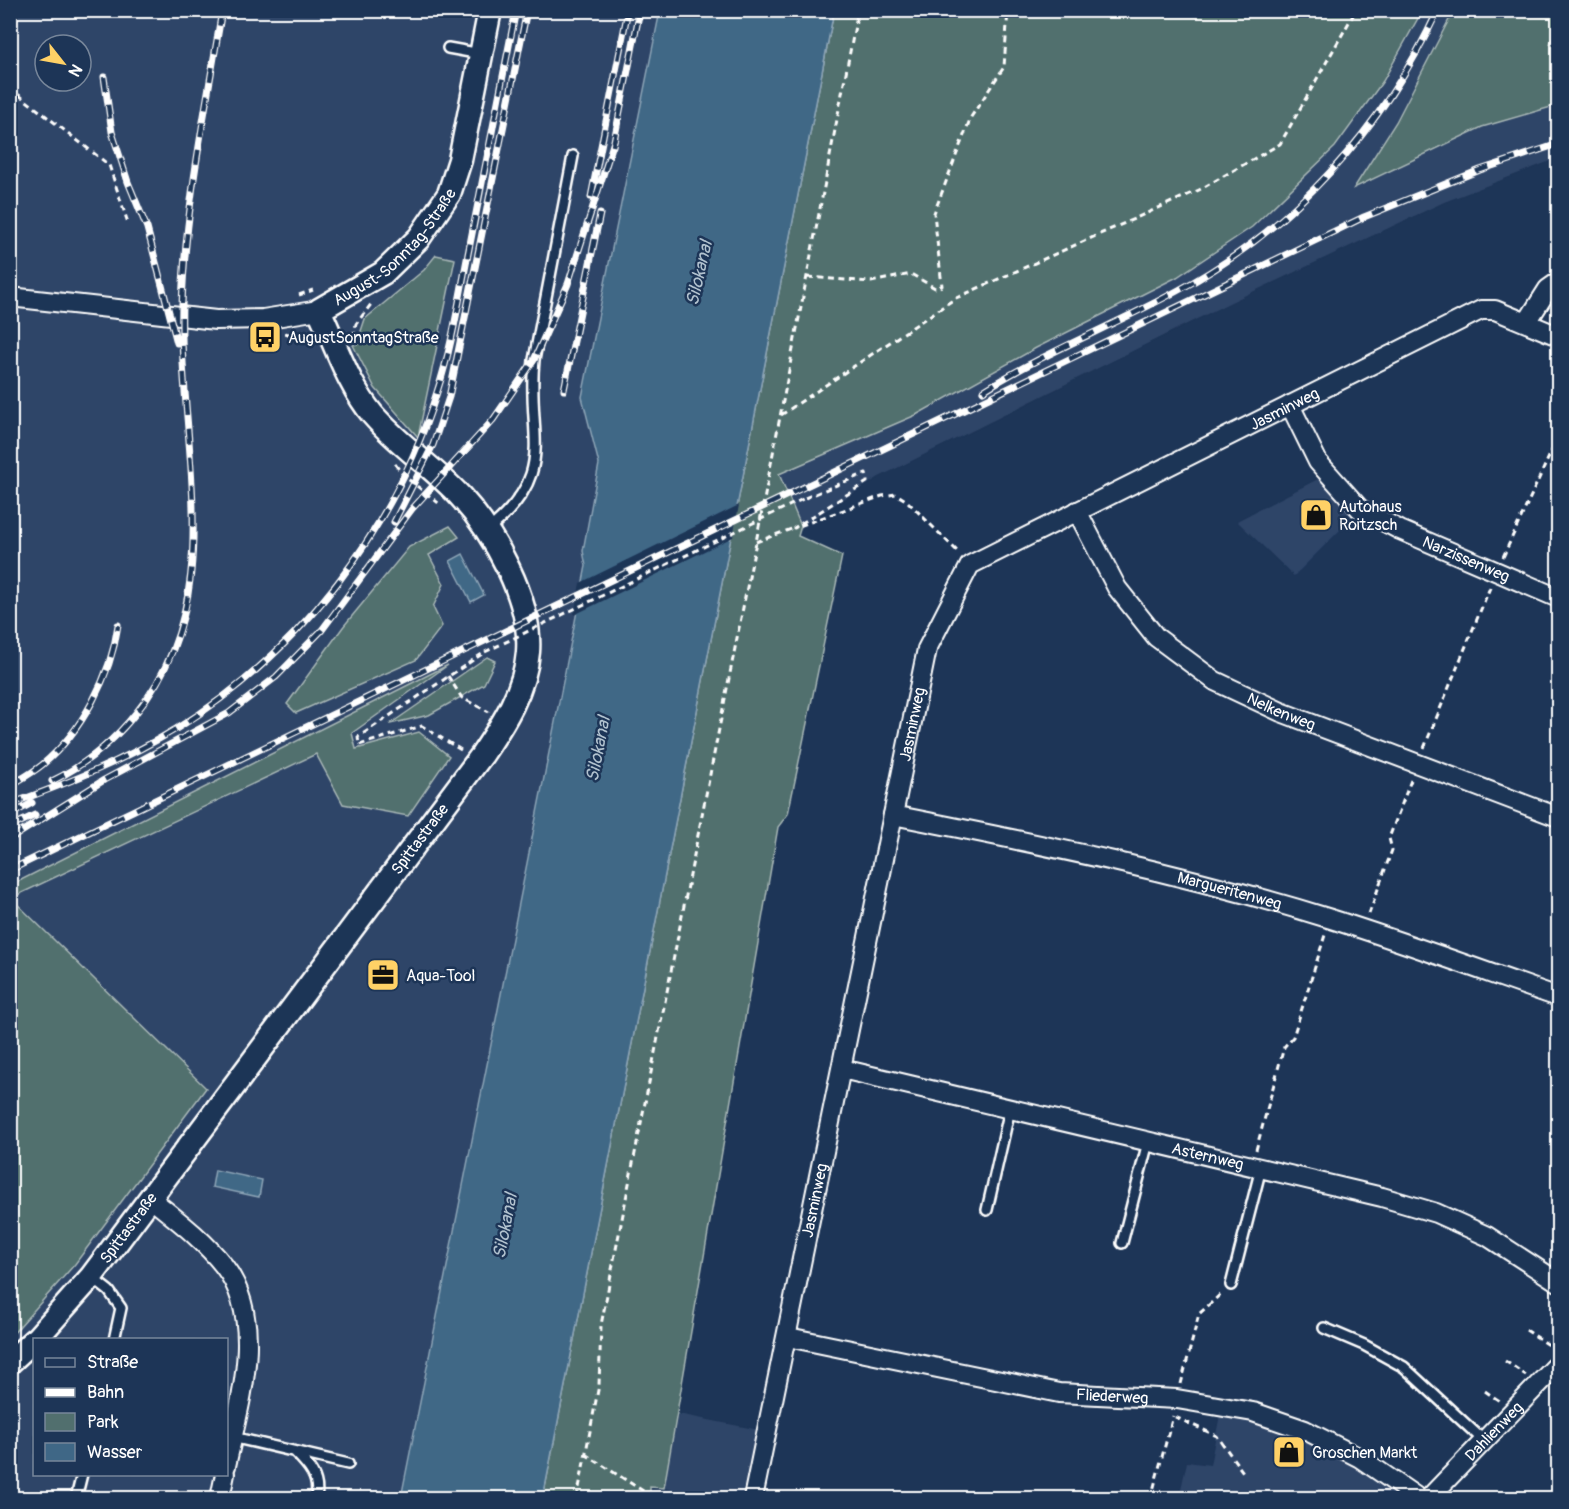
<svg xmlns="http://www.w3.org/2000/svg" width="1569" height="1509" font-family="Pangolin,sans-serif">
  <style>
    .built { fill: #2f4568; fill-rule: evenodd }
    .green { fill: #516f6e; stroke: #a8b7b6; stroke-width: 1.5 }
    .water { fill: #3f6786; stroke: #8ca4b6; stroke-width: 1.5 }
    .pier { fill: #1d3557 }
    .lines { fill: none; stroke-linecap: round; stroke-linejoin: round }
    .service-casing { stroke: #fff; stroke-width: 14 }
    .minor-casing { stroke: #fff; stroke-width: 22 }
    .tertiary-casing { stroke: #fff; stroke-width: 27 }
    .path { stroke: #fff; stroke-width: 3; stroke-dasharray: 6 4.5; stroke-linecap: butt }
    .service { stroke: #1d3557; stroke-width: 9 }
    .minor { stroke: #1d3557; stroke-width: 18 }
    .tertiary { stroke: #1d3557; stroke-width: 22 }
    .rail-casing { stroke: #fff; stroke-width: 7 }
    .rail { stroke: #1d3557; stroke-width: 4.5; stroke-dasharray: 14; stroke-linecap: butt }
    .path-bridge { stroke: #fff; stroke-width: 3; stroke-dasharray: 6 4.5; stroke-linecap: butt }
    .labels { text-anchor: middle; stroke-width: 5; stroke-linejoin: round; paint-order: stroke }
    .street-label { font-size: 16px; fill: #fff; stroke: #1d3557 }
    .poi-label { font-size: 16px; fill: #fff; stroke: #1d3557; text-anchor: start }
    .water-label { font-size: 18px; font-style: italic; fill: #b2c2cf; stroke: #1d3557 }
  </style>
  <rect width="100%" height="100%" fill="#1d3557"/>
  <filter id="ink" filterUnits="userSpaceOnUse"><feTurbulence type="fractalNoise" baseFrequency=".0167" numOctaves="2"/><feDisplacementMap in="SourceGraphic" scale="12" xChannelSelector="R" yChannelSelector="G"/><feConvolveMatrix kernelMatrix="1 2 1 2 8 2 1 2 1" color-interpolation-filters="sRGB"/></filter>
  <g filter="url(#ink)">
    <path class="built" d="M10,11H660L582,397L599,464L583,551L586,566L401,1498H11ZM45,45H81V81H45ZM436,255L418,436L393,411L354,345L361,343L403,289L424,270ZM34,1340H226V1474H34Z
      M1422,11H1454L1396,122L1355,187L1482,127L1558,105V158L1444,202L1233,301L879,477L801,526L779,474L916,415L1036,348L1177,277L1252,227L1335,147L1383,81Z
      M1320,478L1358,512L1294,576L1237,521Z
      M1253,1412L1418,1498H1179L1187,1462L1210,1465L1220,1415Z
      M678,1414L759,1430L746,1492L711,1498L664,1488Z"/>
    <path class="green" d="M1454,10L1558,11V25L1550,44L1558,45V105L1482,127L1354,188L1396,122Z
      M834,11H1422L1383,81L1335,147L1252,227L1177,277L1036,348L916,415L779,474L801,526L798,536L842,556L788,814L778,827L664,1488L650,1487V1498H543Z
      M436,255L455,259L418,437L375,388L353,345L361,343V331L365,319L424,270Z
      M450,526L459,537L429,555L444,584L433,607L442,626L416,660L296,713L287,704L343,627L409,547Z
      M487,657L495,661L484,684L429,715L390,724Z
      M448,665L352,733L356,749L419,732L449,756L408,816L343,804L316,754L11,898L206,1088L75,1264L11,1336V885Z"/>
    <path class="water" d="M660,11H834L543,1498H401L586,566L583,551L599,464L582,397Z
      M463,554L484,595L471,602L450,561Z
      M215,1170L262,1180L259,1197L212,1187Z"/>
    <path class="pier" d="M739,505L733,537L574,615L580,583Z"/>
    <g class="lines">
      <defs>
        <path id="service" d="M448,48L481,54
          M488,530C560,471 526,437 534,360L573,156
          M987,1210L1010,1109
          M1122,1243L1148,1142
          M91,1277L109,1291L121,1308L114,1340
          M1231,1285L1261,1168
          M1324,1328L1364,1345L1404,1367L1484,1441
          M232,1437L348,1464
          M295,1452C309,1466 320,1478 316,1498
          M76,1498L82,1474"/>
        <g id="minor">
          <path d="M10,297L216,320L263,319L319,310"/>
          <path d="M1527,322L1548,289L1558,282"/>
          <path id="s1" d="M1290,405L1318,462L1360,509L1400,530L1558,598"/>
          <path id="s2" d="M1077,511L1117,588L1156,637L1215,681L1281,712L1558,817"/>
          <path id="s3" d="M893,815C1040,844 1188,874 1331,919C1407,943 1483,971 1558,997"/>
          <path id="s4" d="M842,1069L1382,1197L1436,1213L1487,1236L1558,1282"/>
          <path d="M150,1198C176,1219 204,1240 224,1266C267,1322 239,1404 226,1466"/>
          <path id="s5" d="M788,1337L1059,1393L1177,1399L1253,1412L1305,1430L1360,1458L1418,1498"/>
          <path d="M220,1498L225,1474"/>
          <path id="s6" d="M753,1498L927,649L970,565L1481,310H1495L1558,336"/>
          <path id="s7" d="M1429,1498L1558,1364"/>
        </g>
        <g id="tertiary">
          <path id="s8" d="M35,1340L91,1277L482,755C503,724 525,690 528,652C532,600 494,533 460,496C433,467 399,445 373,415C348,385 336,345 319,310L383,273L419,238L449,194L460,160L490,10"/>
          <path d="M10,1362L34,1340"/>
        </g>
      </defs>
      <use href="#service" class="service-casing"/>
      <use href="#minor" class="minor-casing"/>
      <use href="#tertiary" class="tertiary-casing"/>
      <path class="path" d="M10,88L109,165L128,223
        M808,277L871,282L911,274L935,288L942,286L934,213L971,117L1004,67L1008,10
        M299,295L313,290
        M285,333L308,340L313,346
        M353,337L356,324L372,303
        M781,415L956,298L1199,190L1280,144L1356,10
        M395,464L404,476L441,505
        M805,498L866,473L867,482L794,528L882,496L896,494L907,501L959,553
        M756,542L794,528
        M1503,557L1558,437
        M448,676L462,698L489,712
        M1424,748L1491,585
        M461,750L422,726L359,745L358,737L485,652
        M1369,914L1392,850L1389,838L1411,780
        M1256,1150L1284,1047L1293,1037L1325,935
        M1526,1330L1555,1349
        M1505,1361L1526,1375
        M1181,1384L1199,1314L1223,1292
        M1485,1391L1501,1402
        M1175,1417L1217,1436L1245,1475
        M585,1454L654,1498
        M577,1498L599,1385L601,1325L756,542L858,10
        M1151,1498L1173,1416"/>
      <use href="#service" class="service"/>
      <use href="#minor" class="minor"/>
      <use href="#tertiary" class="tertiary"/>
      <defs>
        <path id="rail" d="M104,77L112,132L128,182L147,228L177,343
          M613,146L640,10
          M591,197L628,10
          M564,390L600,214
          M983,391C1045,352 1113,326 1177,291C1292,230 1384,128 1438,10
          M394,522L433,445L449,397L527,10
          M52,781C85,765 113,742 136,713C231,597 178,442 182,306C185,207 206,108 222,10
          M10,786C21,779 32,773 42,765C82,732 111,676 118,625
          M10,804C68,783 123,761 176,729C300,653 394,530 437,392C453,344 460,293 470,244C485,166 501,88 516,10
          M10,815L32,803
          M10,827L35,815
          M10,839L104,780L229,713L276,677L322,630L412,509L493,420L534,360L568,284L615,138
          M10,870L1364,217L1480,170L1558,144"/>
      </defs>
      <use href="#rail" class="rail-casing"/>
      <use href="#rail" class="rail"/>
      <path class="path-bridge" d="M485,652L805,498"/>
    </g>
  </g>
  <defs>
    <symbol id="bus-square" viewBox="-11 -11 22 22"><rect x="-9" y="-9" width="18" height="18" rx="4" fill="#ffd166" stroke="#1d3557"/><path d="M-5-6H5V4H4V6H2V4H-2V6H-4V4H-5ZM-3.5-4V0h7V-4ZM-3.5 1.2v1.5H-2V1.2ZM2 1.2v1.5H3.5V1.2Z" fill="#111"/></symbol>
    <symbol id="shop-square" viewBox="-11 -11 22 22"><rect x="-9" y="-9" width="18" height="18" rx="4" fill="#ffd166" stroke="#1d3557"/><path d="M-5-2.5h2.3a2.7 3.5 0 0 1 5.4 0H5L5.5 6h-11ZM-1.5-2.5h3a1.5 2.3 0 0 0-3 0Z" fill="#111"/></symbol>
    <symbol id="office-square" viewBox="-11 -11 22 22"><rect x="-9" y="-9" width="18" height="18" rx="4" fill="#ffd166" stroke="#1d3557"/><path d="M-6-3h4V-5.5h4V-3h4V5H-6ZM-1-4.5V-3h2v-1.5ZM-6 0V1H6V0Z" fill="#111"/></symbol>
  </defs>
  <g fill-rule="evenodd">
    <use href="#bus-square" x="246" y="318" width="38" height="38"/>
    <use href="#shop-square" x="1297" y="496" width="38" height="38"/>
    <use href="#office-square" x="364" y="956" width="38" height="38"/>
    <use href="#shop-square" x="1270" y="1433" width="38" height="38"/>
  </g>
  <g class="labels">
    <g class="street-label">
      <text dy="6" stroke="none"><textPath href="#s8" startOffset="1362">August-Sonntag-Straße</textPath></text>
      <text dy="6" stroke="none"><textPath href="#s6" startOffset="1312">Jasminweg</textPath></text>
      <text dy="6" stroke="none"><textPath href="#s1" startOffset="244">Narzissenweg</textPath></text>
      <text dy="6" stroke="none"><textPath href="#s2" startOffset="296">Nelkenweg</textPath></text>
      <text dy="6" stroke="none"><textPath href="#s6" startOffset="790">Jasminweg</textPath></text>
      <text dy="6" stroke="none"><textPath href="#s8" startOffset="632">Spittastraße</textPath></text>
      <text dy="6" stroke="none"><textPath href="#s3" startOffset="345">Margueritenweg</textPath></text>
      <text dy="6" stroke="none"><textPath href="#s4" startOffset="376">Asternweg</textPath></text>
      <text dy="6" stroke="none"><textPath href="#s6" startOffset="304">Jasminweg</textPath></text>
      <text dy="6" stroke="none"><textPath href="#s8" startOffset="146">Spittastraße</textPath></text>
      <text dy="6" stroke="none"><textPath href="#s5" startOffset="330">Fliederweg</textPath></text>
      <text dy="6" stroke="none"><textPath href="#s7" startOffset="93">Dahlienweg</textPath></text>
    </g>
    <g class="poi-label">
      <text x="288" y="343">AugustSonntagStraße</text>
      <text x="1339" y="512">Autohaus<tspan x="1339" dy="18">Roitzsch</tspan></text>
      <text x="406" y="981">Aqua-Tool</text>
      <text x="1312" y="1458">Groschen Markt</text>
    </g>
    <g class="water-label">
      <text transform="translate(699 273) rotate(-77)" y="6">Silokanal</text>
      <text transform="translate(598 749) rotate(-79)" y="6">Silokanal</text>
      <text transform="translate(505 1226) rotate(-79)" y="6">Silokanal</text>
    </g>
  </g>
  <rect width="1569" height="1509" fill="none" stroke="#1d3557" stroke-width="36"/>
  <rect x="18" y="18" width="1533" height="1473" fill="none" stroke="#fff" stroke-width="2" filter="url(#ink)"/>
  <rect x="33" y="1338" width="195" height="138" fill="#1d3557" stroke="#77869a" stroke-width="1.5"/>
  <rect x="45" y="1358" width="30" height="9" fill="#1d3557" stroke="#77869a" stroke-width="1.5"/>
  <text x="87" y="1368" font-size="18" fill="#ffffff">Straße</text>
  <rect x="45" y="1388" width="30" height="9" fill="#ffffff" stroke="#77869a" stroke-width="1.5"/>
  <text x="87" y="1398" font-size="18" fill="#ffffff">Bahn</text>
  <rect x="45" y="1413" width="30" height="18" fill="#516f6e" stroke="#77869a" stroke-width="1.5"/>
  <text x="87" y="1428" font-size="18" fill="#ffffff">Park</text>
  <rect x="45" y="1443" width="30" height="18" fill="#3f6786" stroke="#77869a" stroke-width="1.5"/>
  <text x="87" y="1458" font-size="18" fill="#ffffff">Wasser</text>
  <g transform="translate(63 63) rotate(121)"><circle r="28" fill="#1d3557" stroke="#77869a" stroke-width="1.5"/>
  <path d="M0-4.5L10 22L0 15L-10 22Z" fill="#ffd166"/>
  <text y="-9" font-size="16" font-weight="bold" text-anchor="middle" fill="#ffffff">N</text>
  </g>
</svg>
